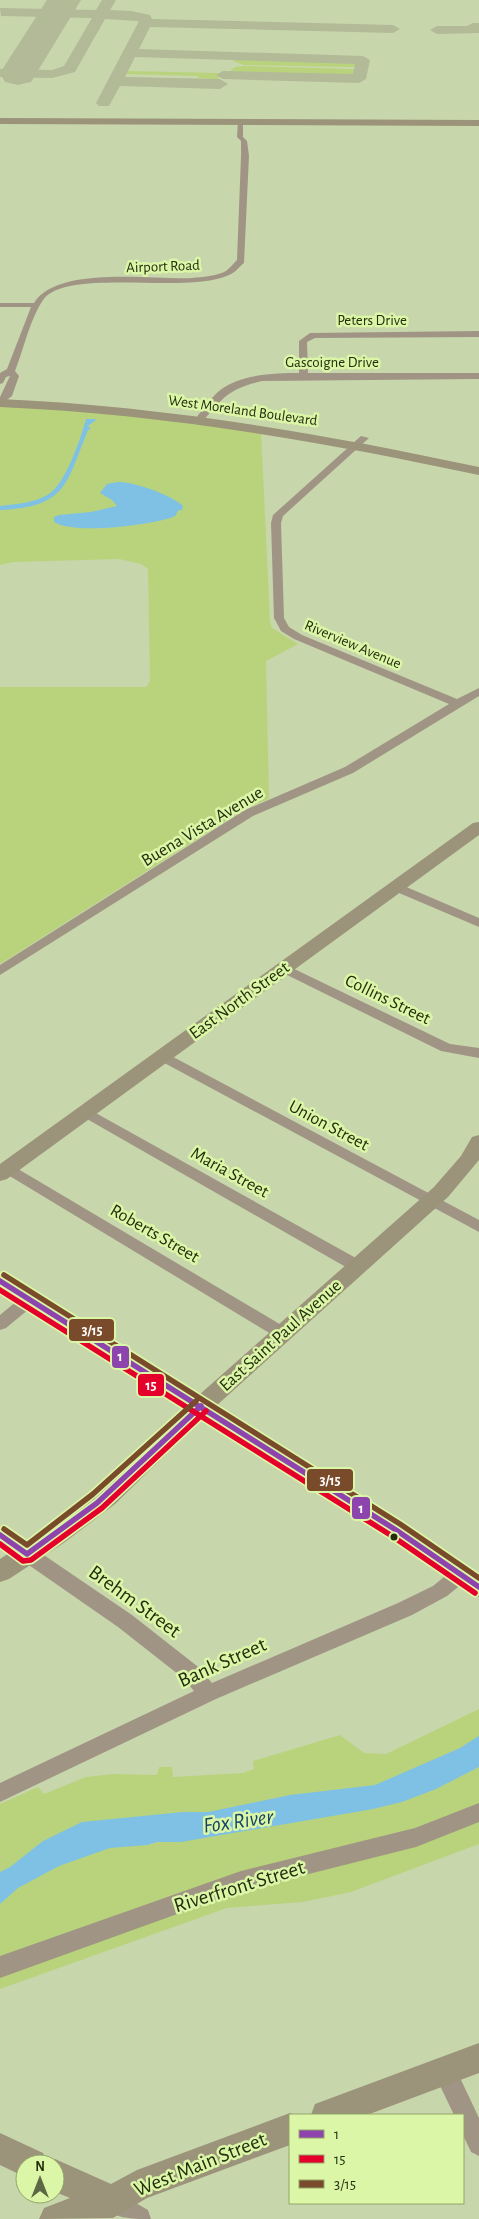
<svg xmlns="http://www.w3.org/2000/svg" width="479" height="2219" font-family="'Alegreya Sans',sans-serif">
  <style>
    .green { fill: #b9d37d }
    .water { fill: #7ec1e4 }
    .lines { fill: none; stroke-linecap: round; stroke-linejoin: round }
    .taxiway { fill: #b2ba98; fill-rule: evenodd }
    .runway { fill: #b2ba98; fill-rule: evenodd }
    .street { fill: #a09584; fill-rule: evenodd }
    .secondary { fill: #9b937a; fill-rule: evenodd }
    .bus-1-casing { stroke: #dbf6a7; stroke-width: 9 }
    .bus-2-casing { stroke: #dbf6a7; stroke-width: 9 }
    .bus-3-casing { stroke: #dbf6a7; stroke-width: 9 }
    .bus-1 { stroke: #8e44ad; stroke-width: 5.5 }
    .bus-2 { stroke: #e4002b; stroke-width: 5.5 }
    .bus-3 { stroke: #7a4b2a; stroke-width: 5.5 }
    .bus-dot { fill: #242e0e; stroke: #dbf6a7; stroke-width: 2 }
    .labels { text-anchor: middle; stroke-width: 5; stroke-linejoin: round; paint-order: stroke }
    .far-street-label { font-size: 15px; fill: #242e0e; stroke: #dbf6a7 }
    .street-label { font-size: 18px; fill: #242e0e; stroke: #dbf6a7 }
    .near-street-label { font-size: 21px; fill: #242e0e; stroke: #dbf6a7 }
    .near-water-label { font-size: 22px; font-style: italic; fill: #154567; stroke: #dbf6a7 }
    .line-badge { stroke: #dbf6a7; stroke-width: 2 }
    .badge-label { font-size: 14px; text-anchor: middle; font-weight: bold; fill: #fff }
  </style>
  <rect width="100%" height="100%" fill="#c8d6ac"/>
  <path class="green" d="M238,58L355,60L359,62L358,66L352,67L244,65L233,61Z
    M244,66L353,69L358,71L357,76L350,77L241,74L230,71L235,67Z
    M128,71L217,73L220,74L217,82H210L211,79L198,78V76L126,74Z
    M0,406L62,408L261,430L270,621L272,628L298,644L266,661L269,799L248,807L0,964V687H146L150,681L148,569L141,564L119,559L14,562L0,565Z
    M479,1709V1844L351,1892L303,1902L227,1908L0,1989V1804L38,1787L44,1794L86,1777L113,1774L157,1775L159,1767H172L173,1777L243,1773L254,1769L253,1761L340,1735L364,1753L386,1754Z"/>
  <path class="water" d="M86,419H97L88,426L91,429L88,430C66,484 67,507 0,510V506C16,504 35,503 49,494C66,483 81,437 86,419Z
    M117,482C132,481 172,495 183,506L182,510H179C175,514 178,515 173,517C151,525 75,535 54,522V517L59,515L91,512L117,506L112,500L100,493L107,484Z
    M479,1736V1767L436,1789L402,1802L373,1809L181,1842H157L148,1845L110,1848L59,1866L18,1888L0,1904V1872L10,1867L43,1841L82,1822L183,1812H208L290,1795L375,1785L460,1748Z"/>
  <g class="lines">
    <path class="taxiway" d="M102,0H116L110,10L131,11L150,15L152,19L393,25L400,29L393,33L150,27L139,49L363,56L370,60L366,79L359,83L223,79L216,75L223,71L353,74L355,64L135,57L125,77L220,79L228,84L220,89L120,86L109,106H99L96,103L138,23V21L105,19L75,72L52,78L0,77V69L52,70L64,66L92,18L1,16L0,8L96,10Z
      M473,23H479V33L437,34L430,30L437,26H467Z"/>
    <path class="runway" d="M47,0H81L31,82L18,85L5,82L0,73Z"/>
    <path class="street" d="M238,121L243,122V137L247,141L249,156L244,263C239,267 235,273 229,275C188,295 67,267 43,300C30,319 24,348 15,371L19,376L12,396L0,405V397L10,376L6,377L3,383L0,384V373L7,369L31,307H0V303H34C57,265 153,280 192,278C202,277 217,276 226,271C230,268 233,264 237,260L241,156V141L237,137Z
      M479,331V337L315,338L307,342L308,373H479V379L262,381C230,389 225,395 204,420L196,418C203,409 211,398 219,391C239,374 275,373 299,373V341L310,333Z
      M361,436L369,438L283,516L281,523L284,618L289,627L302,635L457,699L479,688V696L353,773L253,816L0,975V965L245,810L345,767L449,704L294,639L281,631L274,618L271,523L273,515Z
      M397,883L479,918V927L392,890L390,887Z
      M284,964L450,1044L479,1048V1058L441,1051L279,971L277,968L279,965Z
      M162,1051L479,1220V1232L157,1059L155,1056Z
      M85,1107L363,1262L365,1266L363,1270H351L80,1115L77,1112Z
      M8,1163L288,1329L290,1333L288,1337L282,1339L276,1337L3,1172L0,1168L3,1164Z
      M29,1294L35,1296L37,1300L35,1304L6,1328L0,1330V1315L23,1296Z
      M0,1528L7,1530L132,1615L197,1666L212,1683L398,1603L433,1586L455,1568L462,1565L469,1568L471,1573L469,1578L447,1596L412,1615L216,1699L0,1802V1783L194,1691L183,1678L118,1627L0,1545Z
      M479,1803V1822L416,1847L241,1891L0,1978V1956L241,1871L415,1828Z
      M445,2060L453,2063L479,2118V2156L471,2152L463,2135V2115H454L433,2071L437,2063Z
      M113,2190L148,2210L151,2219C131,2219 110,2219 101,2202L104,2193Z"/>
    <path class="secondary" d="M0,118L479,120V126L0,124Z
      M0,399C162,406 320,433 479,467V475C320,441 162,414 0,407Z
      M479,822V835L7,1179L0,1181V1164L473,823Z
      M479,1135V1160L448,1197L216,1406L405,1523L479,1574V1597L470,1594L387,1537L202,1419L115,1504L65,1542L9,1579L0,1582V1559L47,1528L97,1490L184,1408L0,1291V1273L8,1276L199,1395L434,1187L461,1156L472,1137Z
      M479,2043V2073L367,2115H311L315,2104Z
      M290,2113L295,2115H290V2145L147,2198L113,2218L39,2219L44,2208L70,2198L55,2192V2164H25V2177L0,2165V2133L43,2153L47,2162L55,2159L111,2184L137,2170Z"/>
    <defs>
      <path id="bus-1" d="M0,1281L396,1530L479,1587
        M0,1535L27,1554L97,1503L201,1406"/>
      <path id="bus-2" d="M0,1290L392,1536L475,1593
        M0,1544L23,1561L31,1560L102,1508L206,1411"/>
      <path id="bus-3" d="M4,1275L400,1524L479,1578
        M4,1529L27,1545L93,1494L196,1401"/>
    </defs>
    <use href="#bus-1" class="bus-1-casing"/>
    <use href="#bus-2" class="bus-2-casing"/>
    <use href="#bus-3" class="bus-3-casing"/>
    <use href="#bus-1" class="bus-1"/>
    <use href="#bus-2" class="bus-2"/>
    <use href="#bus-3" class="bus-3"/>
  </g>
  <circle class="bus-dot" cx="394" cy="1537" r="4.5"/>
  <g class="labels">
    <g class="far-street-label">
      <text transform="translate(163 266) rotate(-2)" y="5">Airport Road</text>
      <text x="372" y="325">Peters Drive</text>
      <text x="332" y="367">Gascoigne Drive</text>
      <text transform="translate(243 410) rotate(8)" y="5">West Moreland Boulevard</text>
      <text transform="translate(353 644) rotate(23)" y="5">Riverview Avenue</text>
    </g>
    <g class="street-label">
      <text transform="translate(202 826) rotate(-31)" y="6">Buena Vista Avenue</text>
      <text transform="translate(388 999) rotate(26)" y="6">Collins Street</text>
      <text transform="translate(239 1000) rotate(-36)" y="6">East North Street</text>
      <text transform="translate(329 1125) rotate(28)" y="6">Union Street</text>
      <text transform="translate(230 1172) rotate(29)" y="6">Maria Street</text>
      <text transform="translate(155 1233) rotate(30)" y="6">Roberts Street</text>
      <text transform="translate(280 1335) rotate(-42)" y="6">East Saint Paul Avenue</text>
    </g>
    <g class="near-street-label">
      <text transform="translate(135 1601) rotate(36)" y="7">Brehm Street</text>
      <text transform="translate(222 1662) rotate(-24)" y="7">Bank Street</text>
      <text transform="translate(239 1886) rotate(-17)" y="7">Riverfront Street</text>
      <text transform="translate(200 2164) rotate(-22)" y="7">West Main Street</text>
    </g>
    <g class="near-water-label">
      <text transform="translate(238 1820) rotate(-8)" y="8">Fox River</text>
    </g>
  </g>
  <g class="line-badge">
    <rect x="68" y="1318" width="47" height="24" rx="5" fill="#7a4b2a"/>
    <rect x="111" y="1345" width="19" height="24" rx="5" fill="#8e44ad"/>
    <rect x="137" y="1373" width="28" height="24" rx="5" fill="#e4002b"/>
    <rect x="306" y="1468" width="48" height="24" rx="5" fill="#7a4b2a"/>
    <rect x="351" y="1496" width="20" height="24" rx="5" fill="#8e44ad"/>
  </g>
  <g class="badge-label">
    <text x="92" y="1335">3/15</text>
    <text x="120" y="1361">1</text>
    <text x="151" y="1390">15</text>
    <text x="330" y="1485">3/15</text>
    <text x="361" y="1513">1</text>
  </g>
  <rect x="289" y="2114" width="175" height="90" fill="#dbf6a7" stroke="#92a66a"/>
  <rect x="299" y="2130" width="25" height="8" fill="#8e44ad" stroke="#92a66a"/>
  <text x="334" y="2139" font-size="15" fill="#242e0e">1</text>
  <rect x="299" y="2155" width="25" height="8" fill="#e4002b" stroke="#92a66a"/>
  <text x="334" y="2164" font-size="15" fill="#242e0e">15</text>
  <rect x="299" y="2180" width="25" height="8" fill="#7a4b2a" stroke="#92a66a"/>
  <text x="334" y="2189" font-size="15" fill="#242e0e">3/15</text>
  <g transform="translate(40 2179)"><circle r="24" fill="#dbf6a7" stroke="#92a66a"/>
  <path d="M0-4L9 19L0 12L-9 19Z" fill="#5d6945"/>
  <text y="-8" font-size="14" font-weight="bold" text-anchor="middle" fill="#242e0e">N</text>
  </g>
</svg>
